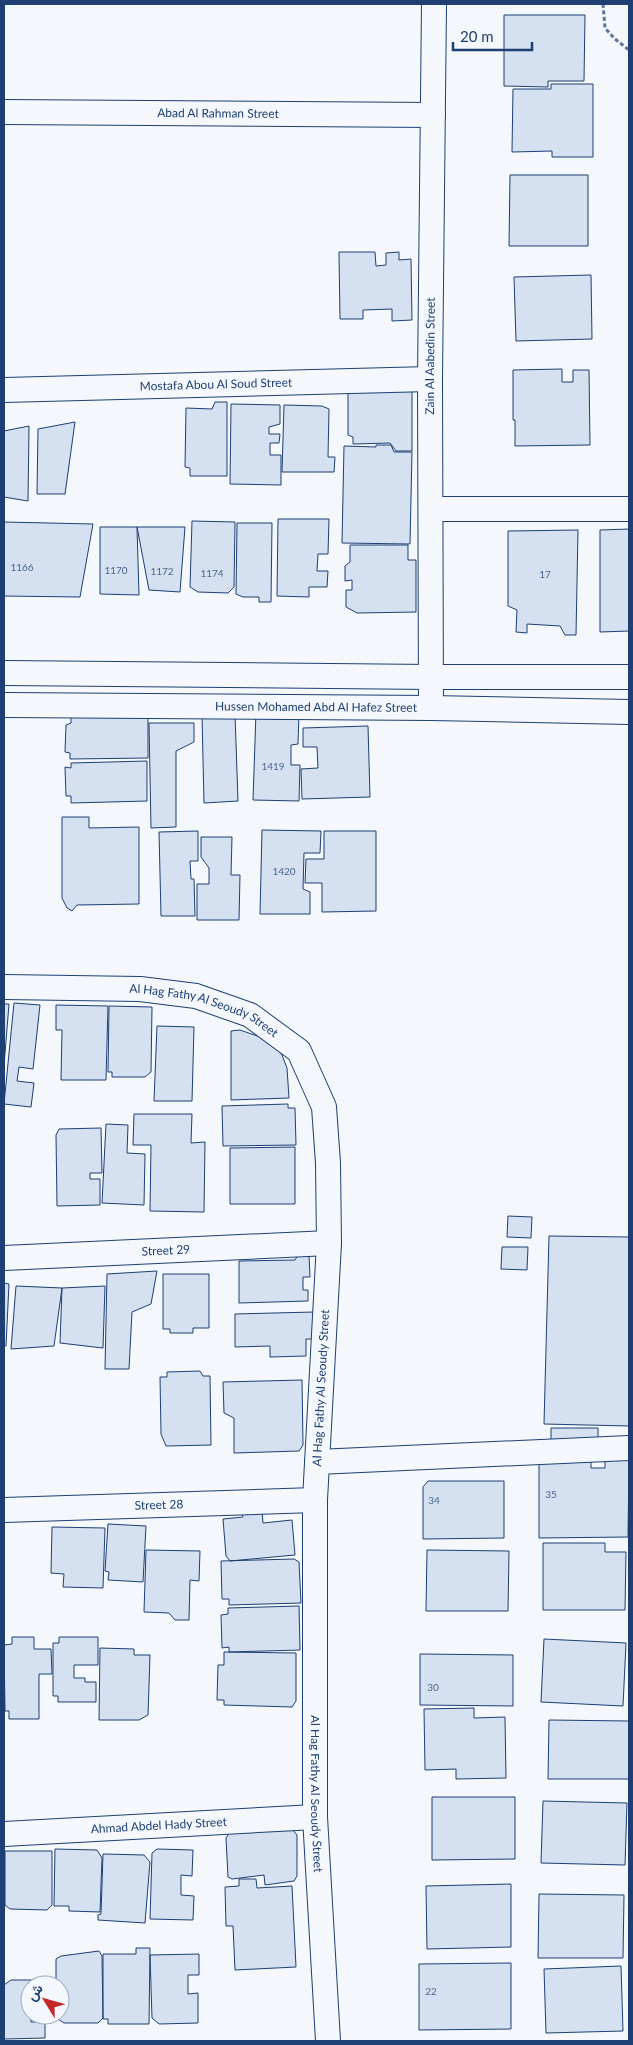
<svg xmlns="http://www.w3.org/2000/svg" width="633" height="2045" font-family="Lato,Vazirmatn,sans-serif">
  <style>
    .building { fill: #d5e0f0; stroke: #1d3f73 }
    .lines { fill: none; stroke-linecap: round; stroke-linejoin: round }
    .minor-casing { stroke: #1d3f73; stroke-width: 26 }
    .path { stroke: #5e769c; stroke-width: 3; stroke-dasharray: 4 2.5; stroke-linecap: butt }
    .minor { stroke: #f4f7fb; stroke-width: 24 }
    .labels { text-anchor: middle; stroke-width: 4; stroke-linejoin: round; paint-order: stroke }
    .number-label { font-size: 10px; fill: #4b6792 }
    .street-label { font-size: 12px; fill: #1d3f73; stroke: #f4f7fb }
  </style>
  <rect width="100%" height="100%" fill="#f4f7fb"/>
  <path class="building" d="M504,15H585L584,81H548V87L504,86Z
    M551,84H593V157H552V151L512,152L513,89H551Z
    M510,175H588V246H509Z
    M339,252H375L376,266L386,265V253L399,252V260L411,259L412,320L392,321V309L363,310V319H340Z
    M591,275L592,339L516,341L514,277Z
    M562,369V382H573V370H589L590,445L515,446V420H513V370Z
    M348,389L412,390V451H396L390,443L353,444V437L348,435Z
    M215,402H227V476H190V468L185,467L186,408L212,409Z
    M231,404L280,405V424L269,427V434H280L279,443H270V455H281V485L230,484Z
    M284,405L322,406L329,409L328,457H335L334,472H282Z
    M75,422L65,494H37L38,429Z
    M29,426L28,501L4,497V431Z
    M376,445H391L394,452H412L410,544L342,543L344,446L376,447Z
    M278,519H329L328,554H318L317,571H328L327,587H309V597L277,596Z
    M192,521L235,522L234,587L228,593L198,592L190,587Z
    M4,522L93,524L80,597L4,596Z
    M237,523H272L271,602H259V597H243L236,594Z
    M100,527H137L139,595L100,594Z
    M137,527H185L180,592L149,590Z
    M629,529V631L600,632V530Z
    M578,530L576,635H565L560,626L527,624V633L516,632L517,610L508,606V531Z
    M350,545H408V560H416V612L357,613L346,607V590H352V580L345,581V566L350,562Z
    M256,712L299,713L298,744L291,745V765H300L299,801L253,800Z
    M235,714L238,801L204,803L202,715Z
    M71,717H148V758L70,759V753L65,752L66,725L71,723Z
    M149,723H194V742L176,751V827L151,828Z
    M368,726L370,797L302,799L301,769L318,768L317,747H303V728Z
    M147,761V801L71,803V796H66L65,767L71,768V763Z
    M62,817H89V828L139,827V904L77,905L72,911L67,908L62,898Z
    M262,830L321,831L320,853H304L303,889L310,892V914H260Z
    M198,831V861H190L191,879H194L195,916H161L159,832Z
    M324,831H376V911L322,912V883H305L306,859H324Z
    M201,837H232L231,875H240L239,920H197V884H209V868L201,857Z
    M14,1003L40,1005L33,1069L19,1067L17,1081L34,1083L31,1107L4,1104Z
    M4,1004H9L4,1066Z
    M56,1005L108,1006L106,1080H61L62,1030H56Z
    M109,1006L152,1007L151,1072L145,1077H112V1072H108Z
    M157,1026L194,1027L192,1101H154Z
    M240,1030L266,1039L277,1047L282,1055L287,1068L289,1098L231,1100V1031Z
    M288,1104V1108H295L296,1145L223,1146L222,1106Z
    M134,1114H192L191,1143L205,1142L204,1212L150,1211L151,1145H133Z
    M106,1124L128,1125L127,1153L145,1154L144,1205L102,1203Z
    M101,1128L102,1173H90V1179H100V1205L57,1206L56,1135L59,1129Z
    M295,1147V1204H230V1148Z
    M508,1216L532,1217L531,1238L507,1237Z
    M549,1236L629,1237V1426L544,1424Z
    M502,1247H528L527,1270L501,1269Z
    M298,1255H309L310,1277H303V1290H308V1301L239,1303V1261L295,1260Z
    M157,1271L151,1304L132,1312L129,1369H105L107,1274Z
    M163,1274H209V1328H193V1333H170V1329H163Z
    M4,1283L9,1284L6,1346H4Z
    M16,1286L62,1288L54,1346L11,1349Z
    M105,1286L103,1348L60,1343L62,1288Z
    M314,1312L315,1339H306V1356L270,1357V1346L235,1347V1314Z
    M200,1371L203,1376H210L211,1445L166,1446L161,1434L160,1377H167V1372Z
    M302,1380L303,1445L299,1451L234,1453V1418L224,1413L223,1382Z
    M551,1428H598V1441H551Z
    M591,1456V1468H605V1460H629L628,1537L539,1538V1457Z
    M428,1481H504V1538L423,1539V1487Z
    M262,1511L263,1523L292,1520L295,1555L230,1561L226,1556L223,1519L243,1517L242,1513Z
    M108,1524L146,1526L143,1582L108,1580L109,1572L105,1571Z
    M52,1527L105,1528L103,1588L63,1587L64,1574L51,1573Z
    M543,1543H605V1552H626L625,1610H543Z
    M146,1550L200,1551L199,1581L190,1580L189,1620H175L169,1613L144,1612Z
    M427,1550L509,1551L508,1611H426Z
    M294,1559L299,1562L301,1603L229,1605V1599H222L221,1561Z
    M299,1606L300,1650L229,1652V1647L222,1648L221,1615L228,1614V1608Z
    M12,1637H34V1649H51L52,1674H39V1719H9V1711H5L4,1645L12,1644Z
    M59,1637H98V1665H74V1678H85V1682H96V1702H58V1696H53V1643H59Z
    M544,1639L626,1643L623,1706L541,1702Z
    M100,1648L134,1649V1655H150L148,1715L139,1720H99Z
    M224,1652L296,1653V1701L292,1707L224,1705V1700H217L218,1665H224Z
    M420,1654L513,1655V1706L420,1705Z
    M474,1708V1718L505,1717L506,1778L456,1779V1769L425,1770L424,1709Z
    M549,1720L629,1721V1779H548Z
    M432,1797H515V1859L432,1860Z
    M543,1801L627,1803L625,1865L541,1863Z
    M292,1829L297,1835V1876L294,1881L265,1885L264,1875L232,1879L228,1877L226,1838L230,1832Z
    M55,1849L97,1850L102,1858L100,1912L69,1911V1906H54Z
    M157,1849L193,1850L192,1876L181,1875V1895L194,1896L193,1920L150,1919L152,1853Z
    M5,1851H52V1905L47,1910L10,1909L5,1905Z
    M103,1854L144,1855L150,1862L145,1923L98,1920V1915L101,1914Z
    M239,1879H256L257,1888L292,1886L296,1967L235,1970L233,1926H226L225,1887L239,1886Z
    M511,1884V1947L427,1949L426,1886Z
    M539,1894L624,1895L623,1958H538Z
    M136,1948H150L149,2024H108V2019H103V1954H136Z
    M99,1951L102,1956L103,2018L98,2023H64L55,2017V2015H60V1985H56V1959L61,1956Z
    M199,1954V1975H188V1994L198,1993V2023L159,2024L152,2018L150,1955Z
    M511,1963V2029L419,2030V1964Z
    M621,1966L623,2031L546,2033L544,1969Z
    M11,1980H49V1985H30L31,2022H45V2038L4,2039V1985Z"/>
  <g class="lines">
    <defs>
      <g id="minor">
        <path id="s1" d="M4,112L433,115"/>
        <path id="s2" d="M4,390L430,379"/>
        <path d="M431,509H629"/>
        <path d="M4,673L431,677H629"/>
        <path id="s3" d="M4,705L431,708L629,712"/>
        <path id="s4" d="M431,708L430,379L434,4"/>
        <path id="s5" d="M4,987L140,989L196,996L250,1015L299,1051L324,1107L328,1163L329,1243L315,1500V1817L328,2041"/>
        <path id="s6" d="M4,1258L329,1243"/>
        <path d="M317,1462L629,1448"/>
        <path id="s7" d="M4,1510L315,1500"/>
        <path id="s8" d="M4,1834L315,1817"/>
      </g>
    </defs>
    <use href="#minor" class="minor-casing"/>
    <path class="path" d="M603,4L605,28L615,39L629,50"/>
    <use href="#minor" class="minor"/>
  </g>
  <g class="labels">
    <g class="number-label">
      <text x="22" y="571">1166</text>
      <text x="116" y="574">1170</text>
      <text x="162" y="575">1172</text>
      <text x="212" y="577">1174</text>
      <text x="545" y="578">17</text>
      <text x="273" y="770">1419</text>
      <text x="284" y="875">1420</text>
      <text x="551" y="1498">35</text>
      <text x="434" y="1504">34</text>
      <text x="433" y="1691">30</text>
      <text x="431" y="1995">22</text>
    </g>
    <g class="street-label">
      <text dy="4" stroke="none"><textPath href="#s1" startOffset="214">Abad Al Rahman Street</textPath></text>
      <text dy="4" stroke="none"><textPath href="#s4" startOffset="352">Zain Al Aabedin Street</textPath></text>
      <text dy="4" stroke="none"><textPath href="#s2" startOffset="212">Mostafa Abou Al Soud Street</textPath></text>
      <text dy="4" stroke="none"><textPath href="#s3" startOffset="312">Hussen Mohamed Abd Al Hafez Street</textPath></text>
      <text dy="4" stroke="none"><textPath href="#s5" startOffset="204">Al Hag Fathy Al Seoudy Street</textPath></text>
      <text dy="4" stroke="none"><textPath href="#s6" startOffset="162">Street 29</textPath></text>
      <text transform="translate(321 1388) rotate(-87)" y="4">Al Hag Fathy Al Seoudy Street</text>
      <text dy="4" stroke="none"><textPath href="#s7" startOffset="155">Street 28</textPath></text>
      <text dy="4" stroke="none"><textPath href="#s5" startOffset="1059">Al Hag Fathy Al Seoudy Street</textPath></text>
      <text dy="4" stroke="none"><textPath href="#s8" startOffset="155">Ahmad Abdel Hady Street</textPath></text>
    </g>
  </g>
  <rect width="633" height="2045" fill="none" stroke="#1d3f73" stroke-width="10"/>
  <g transform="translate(45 2000) rotate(307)"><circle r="24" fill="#f4f7fb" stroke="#9eadc5"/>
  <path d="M0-4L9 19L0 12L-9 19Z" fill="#c62828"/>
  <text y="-8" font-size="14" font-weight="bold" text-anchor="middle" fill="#1d3f73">ش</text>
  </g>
  <path d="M453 42v8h79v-8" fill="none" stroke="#1d3f73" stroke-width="2.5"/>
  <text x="460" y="42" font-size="15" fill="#1d3f73" stroke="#f4f7fb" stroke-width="4" paint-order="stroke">20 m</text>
</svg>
